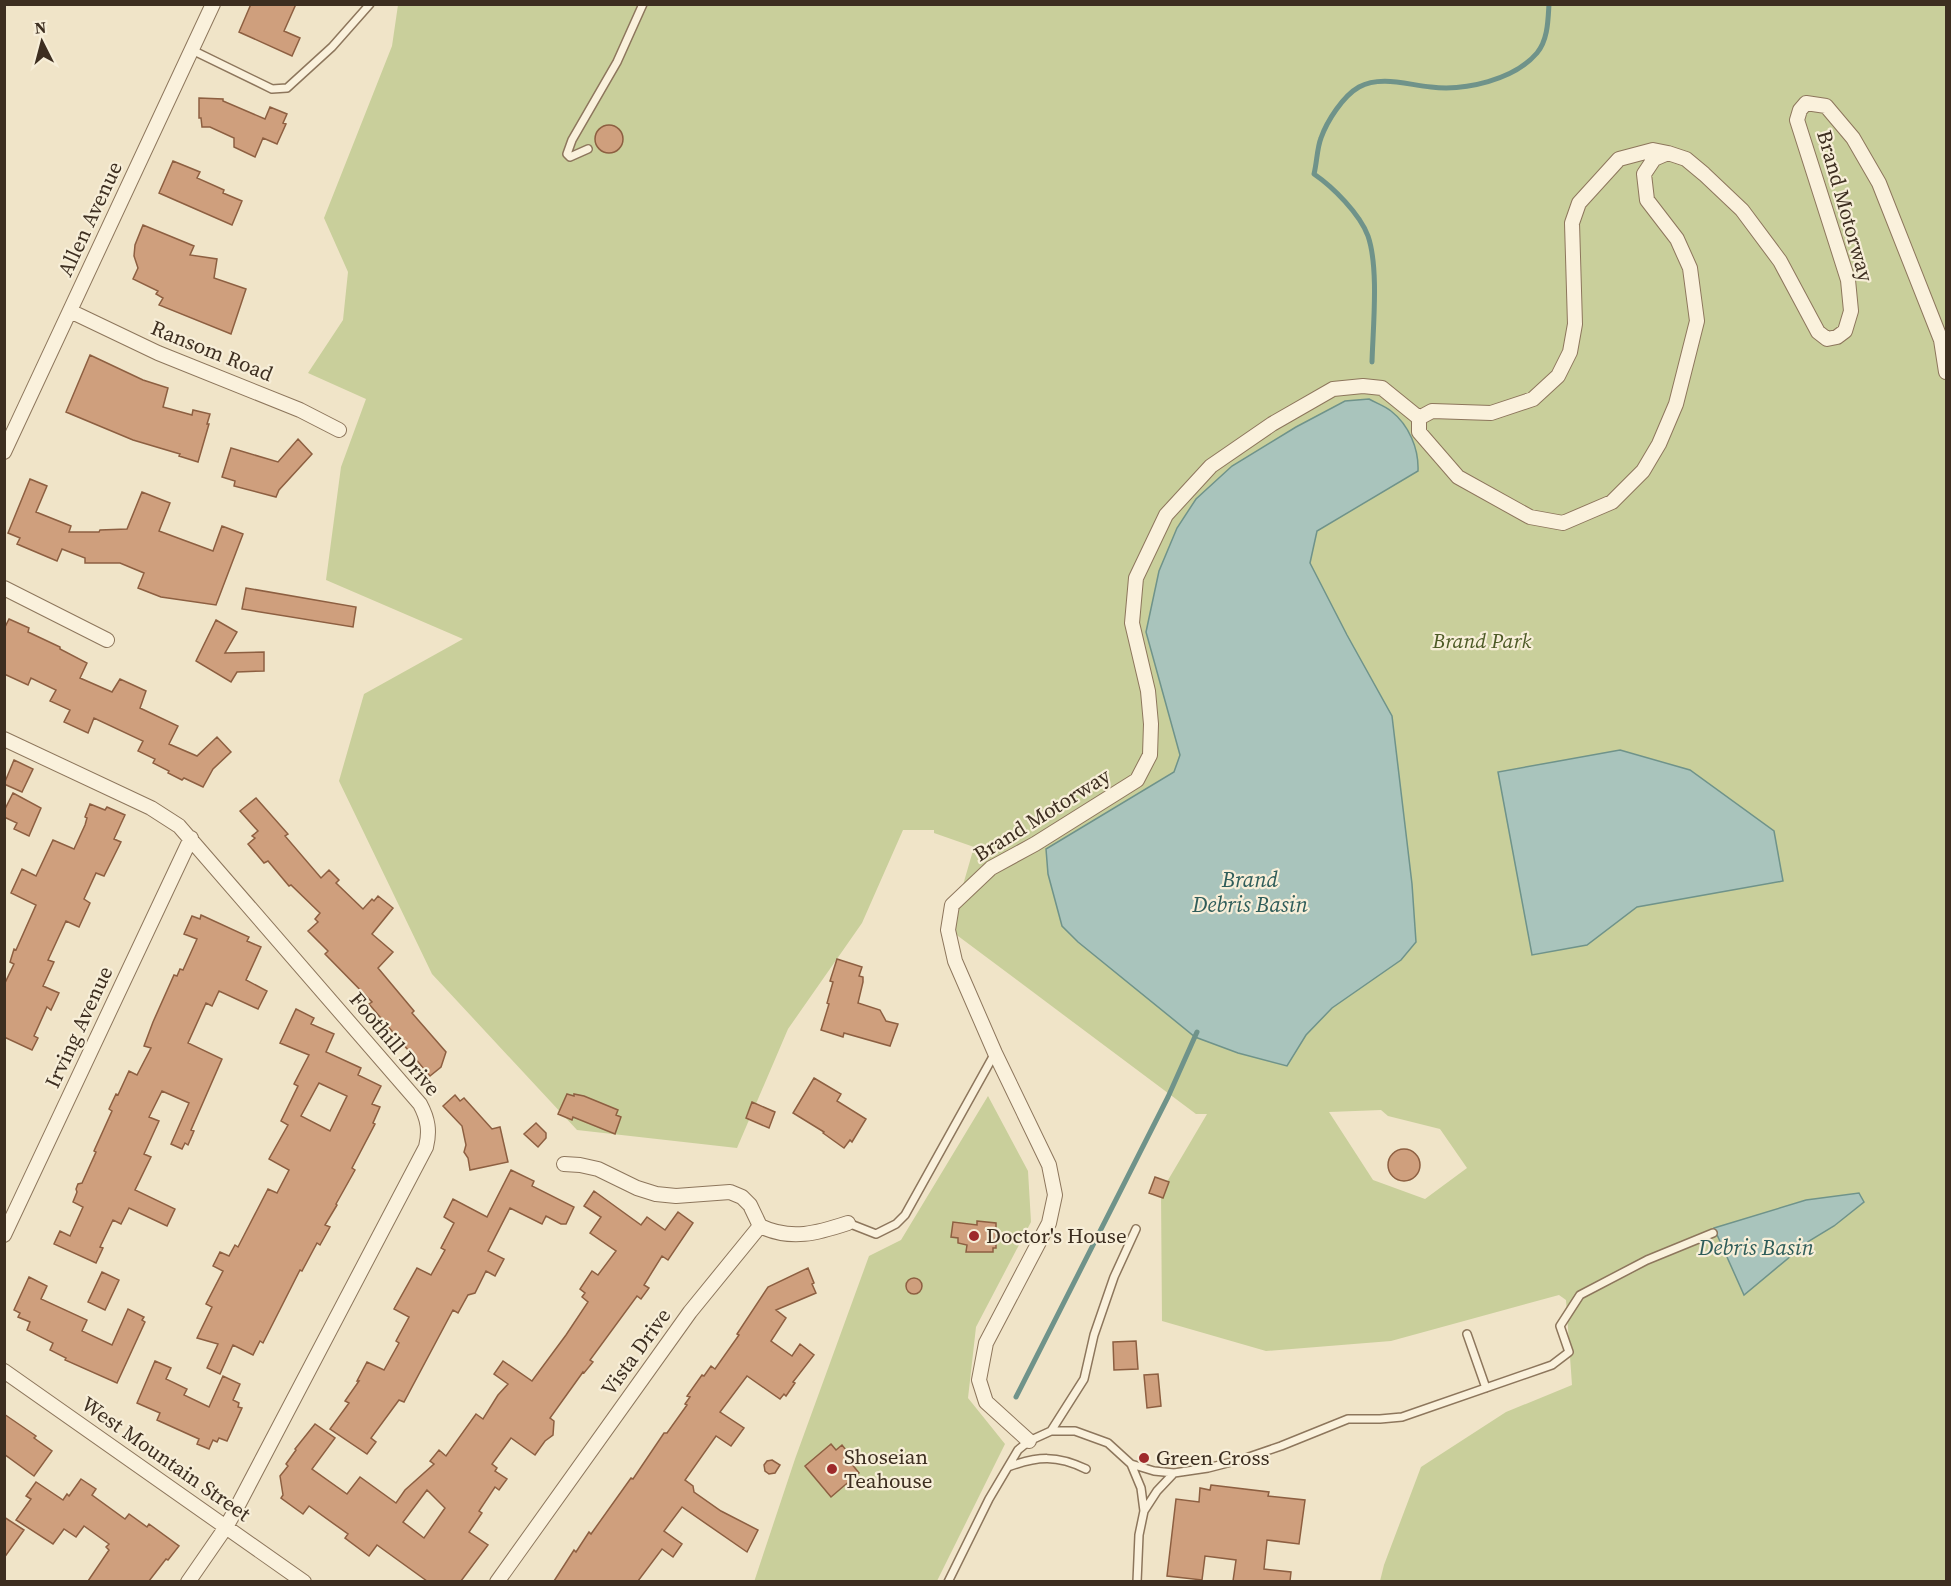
<svg xmlns="http://www.w3.org/2000/svg" width="1951" height="1586" font-family="'Source Serif 4',serif">
  <style>
    .green { fill: #c9cf9b; fill-rule: evenodd }
    .water { fill: #a9c4bc; stroke: #6f938a; stroke-width: 1.5 }
    .lines { fill: none; stroke-linecap: round; stroke-linejoin: round }
    .stream { stroke: #6f938a; stroke-width: 5 }
    .building { fill: #cf9f7d; stroke: #8d5f41; stroke-width: 1.5; fill-rule: evenodd }
    .lane-casing { stroke: #8d765c; stroke-width: 10 }
    .street-casing { stroke: #8d765c; stroke-width: 16 }
    .lane { stroke: #faf1dc; stroke-width: 7 }
    .street { stroke: #faf1dc; stroke-width: 14 }
    .poi-dot { fill: #9e2a2b; stroke: #f7eed8; stroke-width: 2 }
    .labels { text-anchor: middle; stroke-width: 4.5; stroke-linejoin: round; paint-order: stroke }
    .street-label { font-size: 21px; fill: #3d2e20; stroke: #f7eed8 }
    .park-label { font-size: 21px; font-style: italic; fill: #4d5a26; stroke: #f7eed8 }
    .poi-label { font-size: 21px; fill: #3d2e20; stroke: #f7eed8; text-anchor: start }
    .water-label { font-size: 22px; font-style: italic; fill: #2f5d5a; stroke: #f7eed8 }
  </style>
  <rect width="100%" height="100%" fill="#f0e4c8"/>
  <path class="green" d="M398,5H1946V1581H1380L1384,1565L1421,1467L1506,1412L1572,1385L1566,1300L1559,1295L1391,1341L1266,1351L1162,1321L1161,1192L1207,1114H1196L950,930L974,847L934,833V830H903L862,923L788,1029L737,1148L577,1130L432,974L339,781L364,694L463,639L326,580L341,467L366,399L308,373L343,320L348,272L324,218L392,46ZM1381,1110L1388,1116L1440,1129L1467,1168L1425,1199L1373,1180L1329,1112Z
    M988,1096L1028,1171L1031,1222L976,1327L968,1398L1005,1444L937,1581L754,1582L795,1459L869,1256L901,1240Z"/>
  <path class="water" d="M1369,399C1376,403 1385,406 1391,411C1409,425 1419,449 1418,471L1317,531L1310,563L1347,635L1392,716L1412,884L1416,942L1401,960L1332,1008L1306,1035L1287,1066L1238,1053L1195,1037L1078,942L1062,926L1048,874L1046,849L1174,772L1180,755L1146,632L1159,571L1177,528L1196,499L1232,466L1296,427L1345,401Z
    M1620,750L1690,770L1774,831L1783,881L1637,907L1587,945L1532,955L1498,772Z
    M1859,1193L1864,1202L1834,1226L1809,1241L1744,1295L1714,1228L1806,1200Z"/>
  <g class="lines">
    <path class="stream" d="M1372,362C1373,327 1379,268 1368,236C1360,214 1333,187 1314,174C1317,162 1317,148 1321,138C1327,121 1343,96 1359,87C1381,75 1408,85 1431,87C1465,91 1514,80 1537,53C1548,40 1548,20 1549,4
      M1016,1397L1168,1097L1197,1032"/>
  </g>
  <path class="building" d="M251,4H296L284,31L300,38L292,56L239,32Z
    M199,98L223,99V101L265,119L270,107L287,114L283,123L286,124L277,144L263,138L255,157L234,147V138L210,127H202L201,118H199Z
    M595 139a14 14 0 1 1 28 0a14 14 0 1 1-28 0Z
    M173,161L200,172L197,178L224,190L223,193L242,201L232,225L159,193Z
    M143,225L194,246L190,255L217,259L214,278L246,289L231,334L159,305L163,298L156,294L158,291L133,279L138,268L134,256L135,245Z
    M90,355L143,380L168,388L163,407L192,415L193,410L210,414L207,424H209L198,462L179,456L180,454L133,440L66,412Z
    M298,439L312,454L279,490L276,497L234,486L235,481L222,477L231,448L278,462Z
    M30,479L47,486L36,512L71,526L69,532H99L100,530L127,529L142,492L170,503L159,531L213,551L222,526L243,534L216,605L161,597L138,588L144,573L120,563H85V558L62,549L57,561L17,544L20,538L8,533Z
    M246,588L356,607L353,627L242,609Z
    M9,619L29,628L28,632L60,647V649L87,663L80,678L112,692L120,679L146,691L140,708L178,726L169,744L197,756L217,737L231,752L213,769L203,787L184,778L182,780L168,773L169,771L153,763L155,759L138,751L143,741L94,718L88,733L64,722L70,710L50,701L56,690L31,678L28,685L4,674V629Z
    M216,620L237,632L225,653L264,652V671L237,672L231,682L196,661Z
    M14,760L33,769L22,792L4,784Z
    M13,793L41,808L29,836L14,829L17,823L4,817V811Z
    M256,798L288,834L285,836L321,878L329,870L339,880L336,883L363,909L372,899L374,901L378,896L393,908L372,934L393,952L378,968L414,1011L412,1013L446,1052L441,1067L430,1076L369,1004L372,1002L325,954L328,951L308,931L318,922L315,919L320,913L291,885L289,886L268,861L264,863L248,844L255,838L252,836L258,831L240,811Z
    M90,804L105,810L107,807L125,815L114,839L121,842L104,876L96,873L84,899L90,903L79,927L66,921L48,960L54,962L43,986L59,993L51,1010L47,1007L34,1036L38,1038L32,1050L4,1037V985L14,964L10,962L14,949L16,950L36,905L11,893L22,869L36,876L53,840L74,849L85,825L87,818L85,817Z
    M201,915L249,937L247,941L261,947L246,980L267,991L258,1009L219,991L212,1006L206,1003L188,1043L222,1059L191,1130L194,1131L188,1145L185,1143L182,1149L171,1144L189,1103L162,1091L149,1117L159,1121L144,1154L151,1157L135,1190L175,1209L167,1226L129,1208L121,1224L113,1220L100,1247L103,1248L96,1263L54,1244L60,1231L70,1236L83,1207L73,1202L77,1192L76,1189L78,1184L82,1183L96,1152L94,1151L112,1111L109,1109L116,1094L118,1095L129,1071L137,1075L151,1048L144,1046L153,1022L174,975L177,976L180,969L183,970L197,939L184,934L192,916L200,919Z
    M837,959L862,967L859,976L863,977V982L858,1003L880,1010L886,1021L898,1024L890,1046L844,1033L843,1037L821,1030L829,1004L827,1003L833,982L830,981Z
    M296,1009L314,1018L311,1024L334,1034L326,1052L361,1068L358,1075L381,1086L372,1104L380,1107L373,1123L375,1124L352,1168L355,1170L336,1204L337,1205L325,1225L330,1227L320,1245L317,1243L302,1271L300,1270L263,1343L260,1341L253,1355L233,1345L220,1374L207,1368L218,1344L197,1338L212,1307L206,1304L223,1271L213,1266L220,1252L229,1256L235,1245L238,1247L268,1189L277,1193L289,1170L269,1159L288,1125L281,1121L298,1086L294,1084L309,1055L280,1043ZM319,1083L347,1096L330,1131L301,1116Z
    M814,1078L841,1094L837,1101L866,1119L852,1142L850,1140L844,1148L823,1133L824,1132L793,1113Z
    M567,1094L574,1096V1094L584,1096L618,1110L616,1115L621,1117L615,1134L573,1117L572,1120L558,1114Z
    M455,1095L460,1101L464,1098L492,1129L500,1127L508,1162L470,1170L468,1158L464,1152L466,1145L462,1126L443,1106Z
    M752,1102L775,1112L769,1128L746,1118Z
    M536,1123L546,1133V1138L538,1147L524,1134Z
    M1388 1165a16 16 0 1 1 32 0a16 16 0 1 1-32 0Z
    M511,1170L534,1181L532,1186L574,1207L566,1224H561L546,1216L542,1224L510,1208L488,1251L504,1259L495,1276L486,1271L475,1293L468,1295L458,1313L453,1310L404,1402L399,1400L371,1438L376,1442L367,1454L330,1429L349,1403L345,1401L359,1381H357L367,1362L384,1370L399,1343L396,1341L409,1317L394,1309L417,1268L431,1275L445,1250L441,1248L454,1223L444,1217L453,1199L487,1217Z
    M1155,1177L1169,1182L1163,1198L1149,1193Z
    M594,1191L641,1225L647,1217L665,1230L678,1212L693,1223L668,1260L662,1256L644,1285L649,1288L641,1299L637,1296L590,1360L593,1362L584,1373L583,1372L550,1418L554,1421L553,1435L545,1441L535,1455L511,1438L492,1464L497,1468L495,1471L507,1479L499,1490L495,1487L479,1511L482,1513L469,1532L488,1545L461,1581H427L377,1545L369,1556L345,1538L348,1534L309,1506L303,1514L281,1498L283,1495L280,1476L288,1466L286,1464L296,1450L295,1449L315,1424L335,1438L312,1469L347,1494L360,1477L396,1503L405,1490L434,1464L430,1461L439,1450L446,1456L476,1414L483,1419L498,1395L508,1384L494,1374L503,1361L532,1381L566,1335L588,1302L582,1297L585,1293L580,1289L592,1271L598,1275L616,1251L590,1233L601,1217L584,1206ZM427,1490L445,1508L424,1538L403,1522Z
    M977,1221L996,1223V1248H993V1252H966L967,1245L958,1243V1238L951,1237L953,1222L977,1225Z
    M808,1268L814,1283L812,1284L816,1293L776,1310L786,1318L771,1341L792,1356L800,1344L814,1355L793,1382L795,1383L786,1396L784,1394L780,1399L747,1376L720,1412L744,1428L731,1446L716,1436L685,1480L693,1486L694,1492L721,1511L758,1530L747,1552L682,1507L664,1531L682,1544L673,1557L662,1549L638,1581H554L574,1550L576,1552L589,1532L591,1534L631,1478L633,1479L664,1433H667L687,1405L685,1404L690,1397L687,1396L702,1375L704,1376L711,1366L715,1369L739,1335L737,1334L768,1287Z
    M102,1272L119,1280L105,1310L88,1302Z
    M29,1277L47,1286L41,1299L87,1320L82,1331L112,1345L128,1309L144,1317L142,1320L145,1322L117,1383L65,1360L66,1358L50,1350L53,1343L27,1330L30,1322L18,1317L20,1313L14,1310Z
    M906 1286a8 8 0 1 1 16 0a8 8 0 1 1-16 0Z
    M1136,1341L1138,1369L1114,1370L1113,1342Z
    M155,1361L171,1368L166,1379L187,1389L184,1395L209,1407L223,1376L240,1384L233,1400L239,1403L238,1407L242,1408L227,1441L219,1438L217,1442L213,1440L209,1449L197,1444L199,1439L157,1420L160,1413L137,1403Z
    M1158,1374L1161,1406L1147,1408L1144,1375Z
    M4,1414L36,1436L34,1438L52,1451L34,1476L4,1454Z
    M831,1444L836,1450L842,1445L854,1460L851,1463L859,1473L831,1497L805,1466Z
    M772,1460L780,1465L775,1473L769,1474L765,1471L764,1465L767,1461Z
    M81,1479L96,1489L92,1495L125,1519L129,1514L147,1527L149,1524L179,1546L168,1560L166,1559L149,1581H88L109,1550L106,1547L109,1544L84,1526L76,1537L64,1529L53,1544L16,1520L31,1499L26,1496L36,1482L63,1500L67,1494L69,1496Z
    M1211,1485L1269,1492L1268,1496L1305,1500L1299,1544L1267,1540L1264,1569L1291,1572L1290,1581H1233L1236,1560L1205,1556L1202,1580L1167,1576L1176,1499L1199,1502L1200,1488L1210,1490Z
    M4,1517L24,1530L4,1558Z"/>
  <g class="lines">
    <defs>
      <path id="lane" d="M192,50L272,89L287,88L332,47L370,4
        M588,149L570,157L567,154L572,140L617,62L643,4
        M848,1223L876,1234L896,1224L905,1215L995,1053
        M1467,1334L1486,1388
        M1051,1431L1084,1379L1094,1335L1114,1277L1136,1229
        M1131,1464L1154,1471L1174,1473L1157,1491L1144,1511
        M1008,1467C1038,1456 1057,1455 1086,1469
        M1174,1473L1208,1468L1243,1459L1281,1446L1348,1419H1380L1402,1417L1552,1365L1569,1352L1560,1326L1580,1295L1647,1260L1713,1233
        M948,1582L989,1499L1018,1450L1029,1441L1051,1431H1075L1108,1443L1131,1464L1141,1488L1144,1511L1139,1535L1137,1582"/>
      <path id="street" d="M70,311L158,353L300,410L339,430
        M1419,418L1432,411L1491,413L1533,399L1558,376L1570,352L1575,324L1572,223L1579,203L1619,159L1653,150L1668,153L1686,159L1704,174L1742,210L1780,261L1818,332L1827,339L1837,337L1845,331L1851,311L1848,280L1797,120L1800,110L1806,103L1826,106L1853,138L1879,183L1941,340L1946,372
        M1419,418V432L1458,477L1530,517L1563,523L1612,502L1643,471L1659,444L1676,404L1697,321L1690,268L1677,239L1647,200L1644,174L1654,159L1668,153
        M4,452L213,4
        M4,588L107,640
        M4,739L151,808L179,826L420,1104C428,1119 430,1131 426,1147L235,1511L226,1527L188,1582
        M564,1164L580,1165L598,1169L637,1188L656,1194L676,1196L730,1192L742,1197L750,1205L760,1226
        M760,1226C791,1241 818,1233 848,1223
        M4,1235L191,838
        M4,1371L304,1582
        M1029,1441L986,1402L979,1380L986,1343L1049,1223L1055,1195L1049,1165L995,1053L955,961L948,930L952,905L991,868L1035,844L1137,780L1150,755L1151,724L1148,691L1132,623L1136,578L1166,515L1211,466L1272,424L1333,389L1363,386L1382,388L1419,418
        M497,1582L690,1312L760,1226"/>
    </defs>
    <use href="#lane" class="lane-casing"/>
    <use href="#street" class="street-casing"/>
    <use href="#lane" class="lane"/>
    <use href="#street" class="street"/>
  </g>
  <g class="poi-dot">
    <circle cx="974" cy="1236" r="6"/>
    <circle cx="1144" cy="1458" r="6"/>
    <circle cx="832" cy="1469" r="6"/>
  </g>
  <g class="labels">
    <g class="street-label">
      <text transform="translate(1845 206) rotate(74)" y="7">Brand Motorway</text>
      <text transform="translate(90 219) rotate(-65)" y="7">Allen Avenue</text>
      <text transform="translate(212 351) rotate(22)" y="7">Ransom Road</text>
      <text transform="translate(1042 815) rotate(-32)" y="7">Brand Motorway</text>
      <text transform="translate(79 1027) rotate(-65)" y="7">Irving Avenue</text>
      <text transform="translate(395 1044) rotate(50)" y="7">Foothill Drive</text>
      <text transform="translate(636 1352) rotate(-54)" y="7">Vista Drive</text>
      <text transform="translate(166 1459) rotate(35)" y="7">West Mountain Street</text>
    </g>
    <g class="park-label">
      <text x="1482" y="648">Brand Park</text>
    </g>
    <g class="poi-label">
      <text x="986" y="1243">Doctor's House</text>
      <text x="844" y="1464">Shoseian<tspan x="844" dy="24">Teahouse</tspan></text>
      <text x="1156" y="1465">Green Cross</text>
    </g>
    <g class="water-label">
      <text x="1250" y="887">Brand<tspan x="1250" dy="25">Debris Basin</tspan></text>
      <text x="1756" y="1255">Debris Basin</text>
    </g>
  </g>
  <rect width="1951" height="1586" fill="none" stroke="#3d2e20" stroke-width="12"/>
  <g transform="translate(42 42) rotate(354)" stroke="#f7eed8" stroke-width="4.5" paint-order="stroke">
  <path d="M0-4.5L10 22L0 15L-10 22Z" fill="#3d2e20"/>
  <text y="-9" font-size="16" font-weight="bold" text-anchor="middle" fill="#3d2e20">N</text>
  </g>
</svg>
